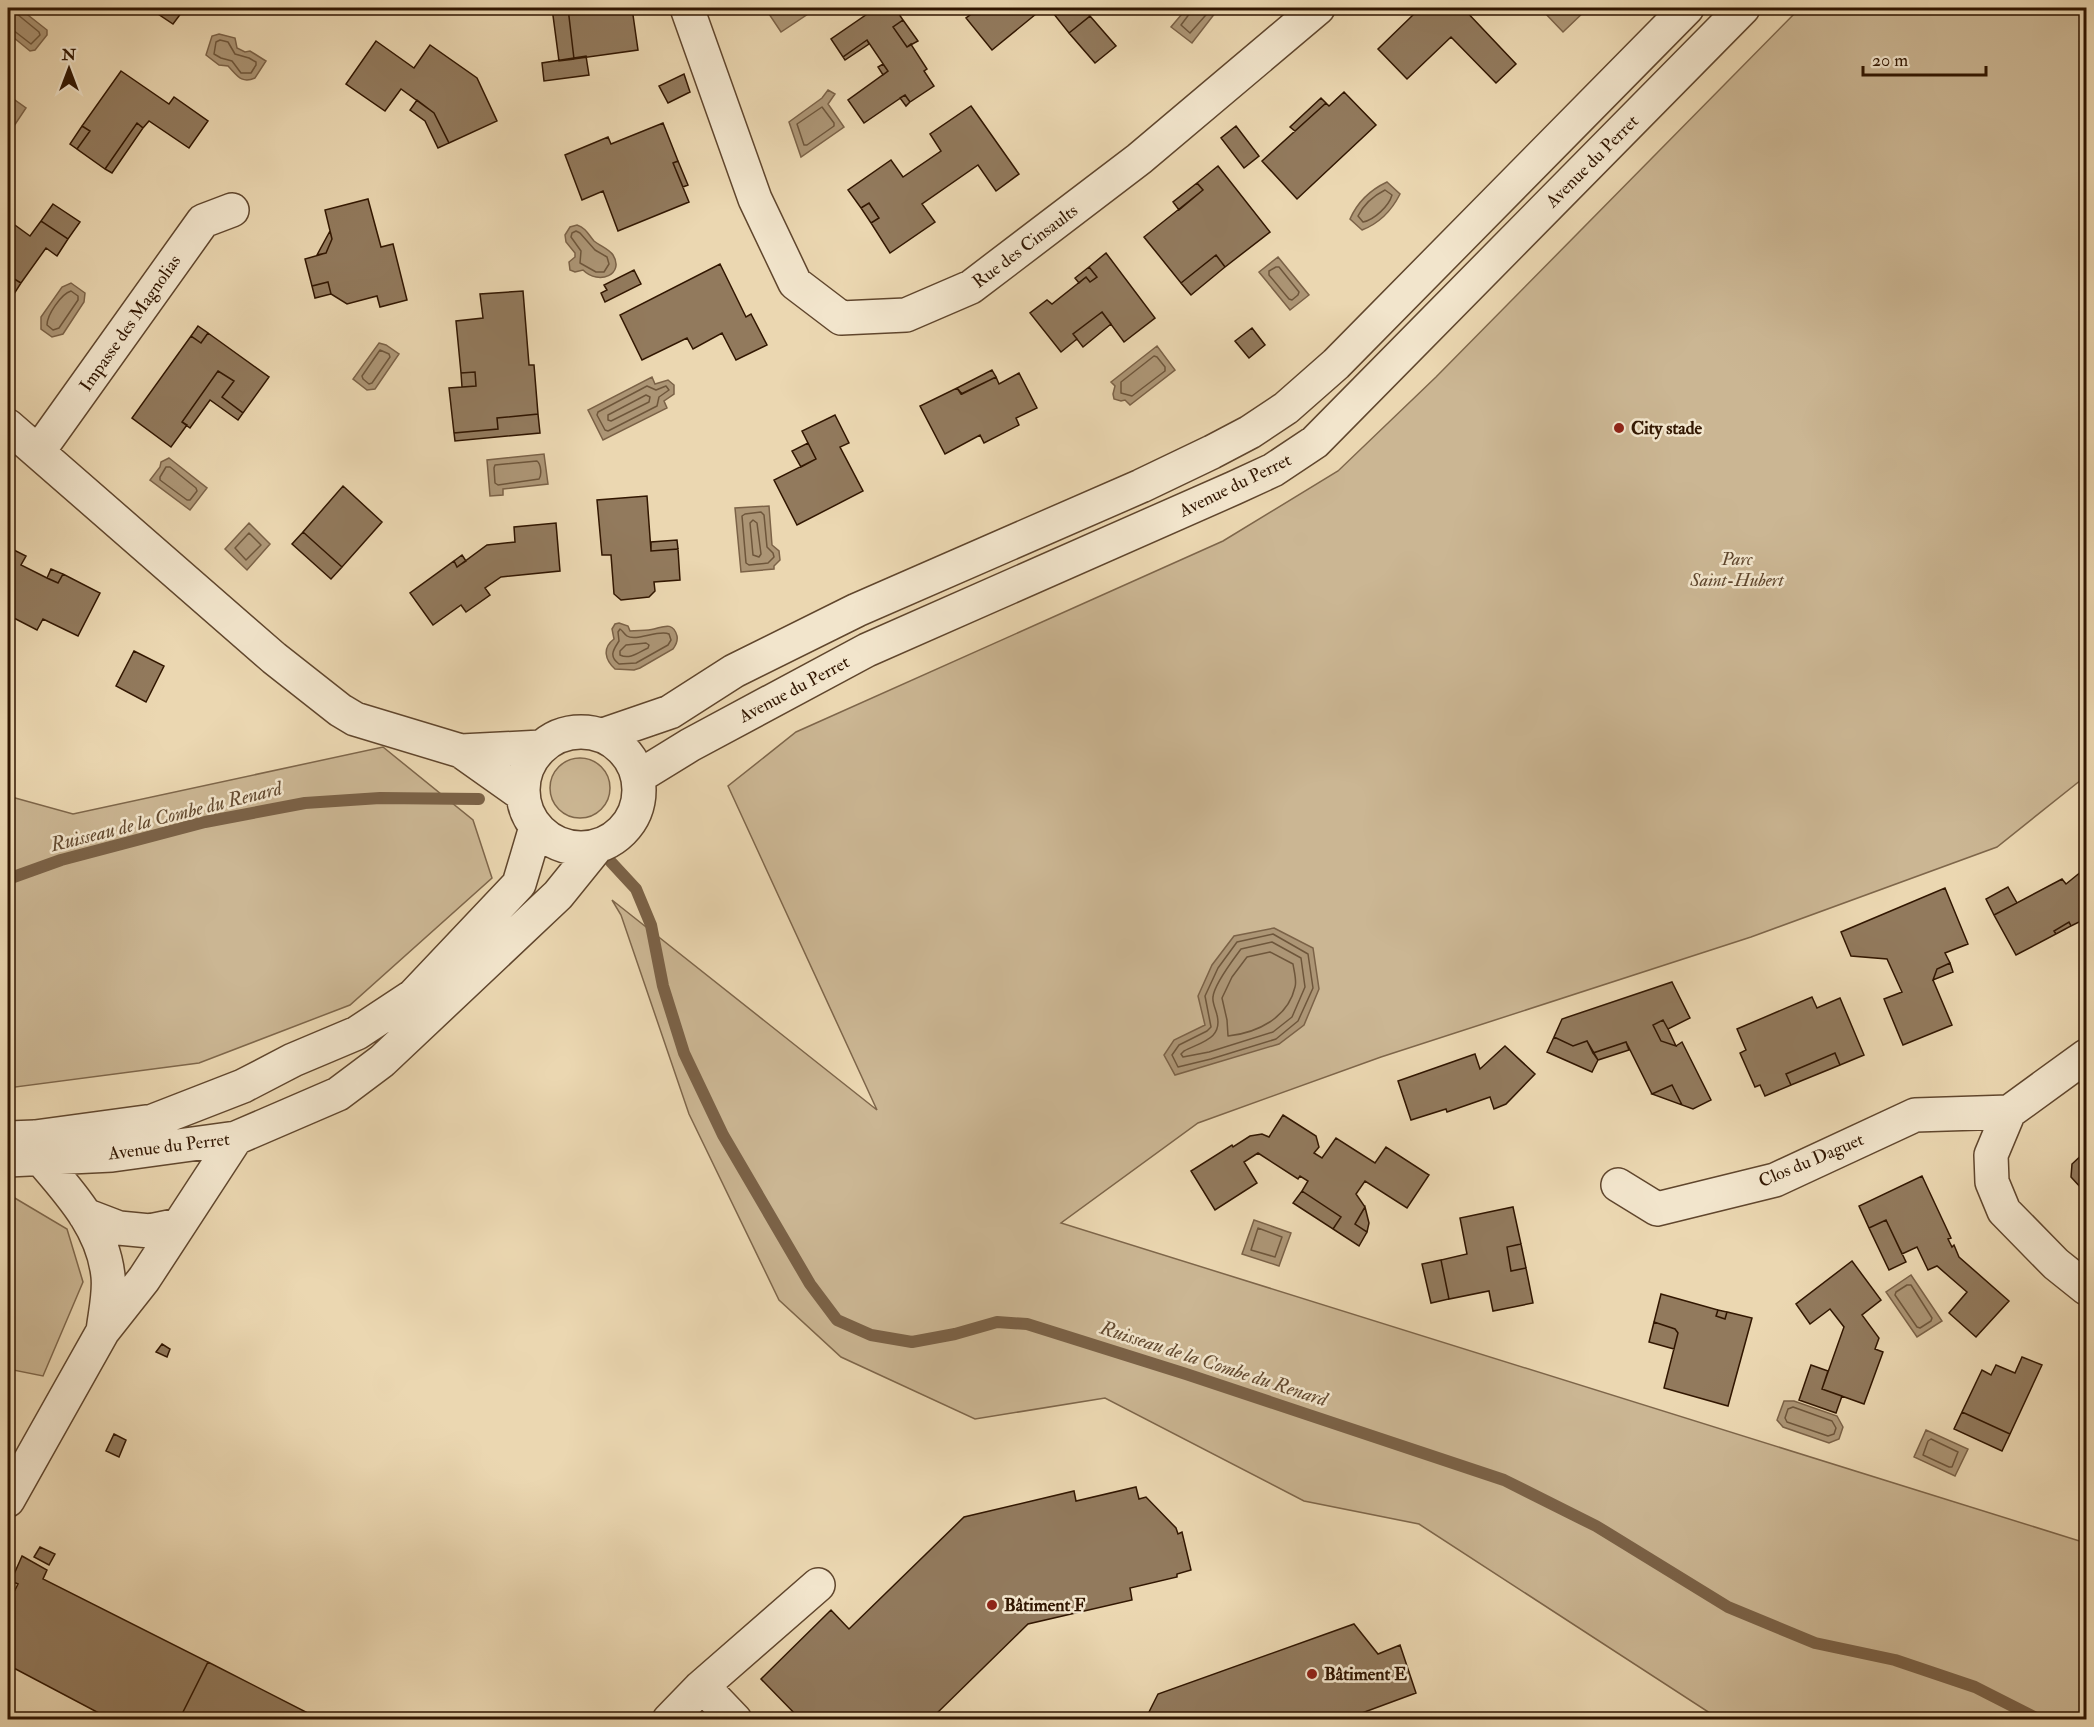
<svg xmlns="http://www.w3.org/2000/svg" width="2094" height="1727" font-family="'IM FELL Double Pica',serif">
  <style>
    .green { fill: #cbb693; stroke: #7e664a; stroke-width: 1.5 }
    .water { fill: #ac9575; stroke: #7b6247; stroke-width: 1.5 }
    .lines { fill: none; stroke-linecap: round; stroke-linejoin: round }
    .shore { stroke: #6e563b; stroke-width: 1.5 }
    .stream { stroke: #7b6247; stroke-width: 12 }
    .building { fill: #927a5d; stroke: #311601; stroke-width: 1.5 }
    .minor-casing { stroke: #60462d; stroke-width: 36 }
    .minor { stroke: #f2e5cc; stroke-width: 33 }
    .poi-dot { fill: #8f2418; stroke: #f2e5cc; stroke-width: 2 }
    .labels { text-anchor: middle; stroke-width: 5; stroke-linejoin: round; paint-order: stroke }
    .street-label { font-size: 18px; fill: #311601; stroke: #f2e5cc }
    .poi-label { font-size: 18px; font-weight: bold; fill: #311601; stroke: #f2e5cc; text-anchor: start }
    .park-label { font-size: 18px; font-style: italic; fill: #5f462d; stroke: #f2e5cc }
    .water-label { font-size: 20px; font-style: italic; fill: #62492f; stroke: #f2e5cc }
  </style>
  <rect width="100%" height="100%" fill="#ebd7b1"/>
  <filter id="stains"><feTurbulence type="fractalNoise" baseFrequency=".00333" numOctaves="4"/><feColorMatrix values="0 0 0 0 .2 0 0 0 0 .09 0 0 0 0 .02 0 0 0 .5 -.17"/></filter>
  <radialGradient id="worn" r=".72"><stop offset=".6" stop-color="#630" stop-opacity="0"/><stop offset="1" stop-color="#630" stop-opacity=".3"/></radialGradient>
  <path class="green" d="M1800,8H2086V776L1997,847L1751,937L1381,1057L1198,1123L1061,1223L2086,1543V1719H1719L1419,1524L1304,1501L1105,1398L975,1419L841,1357L779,1300L689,1114L621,915L612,900L877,1110L728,786L796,732L1223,541L1338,471L1436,377Z
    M383,747L473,820L492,878L350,1005L199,1063L8,1088V796L73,814Z
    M550 788a30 30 0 1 1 60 0a30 30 0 1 1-60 0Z
    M8,1194L67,1229L83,1282L43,1376L8,1369Z"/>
  <path class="water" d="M8,8H19L47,30V35L35,50L30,51L8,33Z
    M765,8H817L781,32Z
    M1187,8H1219L1192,43L1171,27Z
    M1548,8H1588L1563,32L1544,12Z
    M219,34L235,38L237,48L245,52L250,51L266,61L255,78C241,84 237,75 228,66L219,65L206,55L212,36Z
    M828,90L835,94L828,104L844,127L801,157L789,122L822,98Z
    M8,95L26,108L8,135Z
    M1387,182L1400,194C1392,210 1380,223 1362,230L1350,219C1358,201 1370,190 1387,182Z
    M577,225C586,228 588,234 594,241C600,246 609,249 613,255C625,274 599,286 583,270L575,272L570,270L569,262L575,257V253L566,242L565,235L570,227Z
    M1278,257L1309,295L1290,310L1259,272Z
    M71,283L85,293L84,302L63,334L52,337L41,329V317L62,287Z
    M379,343L386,345L399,354L375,389L367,390L353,379Z
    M1157,346L1175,370L1130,405L1125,400L1121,401L1114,399L1113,394L1115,386L1111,382Z
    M652,377L655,384L668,380L674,385V394L664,401L667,408L603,440L588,410Z
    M544,454L548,484L503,489V495L490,496L487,460Z
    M169,458L207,488L190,510L150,480L160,467L161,462Z
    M769,506L772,545L779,551L780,560L774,566V569L741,572L735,508Z
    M249,523L270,544L247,570L225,549Z
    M619,623L628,626L630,631C638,630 647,631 654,629C663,627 673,621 677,636C678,641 676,645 673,649L640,668L634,670L615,669C605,660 602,648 614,639L612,629L615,624Z
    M1274,928L1313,948L1319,989L1304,1025L1279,1044L1175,1075L1164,1055L1174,1040L1205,1025L1198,996L1212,965L1234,936Z
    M1254,1220L1291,1233L1279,1266L1242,1254Z
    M1911,1275L1942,1321L1917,1337L1886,1292Z
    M1784,1401H1794L1837,1416L1843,1427L1839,1439L1829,1443L1783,1427L1777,1420Z
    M1926,1430L1968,1449L1955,1476L1914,1457Z"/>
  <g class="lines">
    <path class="shore" d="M1191,8L1190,13L1181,25L1190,33L1212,8
      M8,29L13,30L31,44L40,35L39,32L17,14L16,8
      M220,40L228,42L235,54L249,58L256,62V65L251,73H241L232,61L221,58L214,54L216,42Z
      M822,107L834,123V126L807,145H804L797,124Z
      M1385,190L1392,195C1389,206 1374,220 1363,222L1358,216C1364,204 1373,196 1385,190Z
      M576,231L580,233L595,250L607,257L609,264L604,272H596L580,263L581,251L571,237L572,233Z
      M1276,267H1279L1299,292L1298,295L1292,300L1289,299L1269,275V271Z
      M71,291L78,296V300L59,328L53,330L47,325C47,315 61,294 71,291Z
      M380,350L389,354L390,357L372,383L369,384L363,379L362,376Z
      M1154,356L1157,357L1165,367V371L1132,396L1121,393V382Z
      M647,386L656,390L666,386L669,390L659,397L657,406L608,431L605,430L597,415L598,412Z
      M646,395L650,397L649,402L611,421L608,420V415Z
      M537,461C541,464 542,475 539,479L498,485L495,483L494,468L495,465Z
      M166,467H170L196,488L197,491L190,500H187L160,480V477Z
      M761,512L764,515L767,547L773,553L774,557L768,563L749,565L746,563L742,516L745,514Z
      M753,520L757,523L761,554L759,557L753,555L750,523Z
      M249,533L261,545L246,560L235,548Z
      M620,629C623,631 624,634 627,636C636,642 659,629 669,634L671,640L668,645L636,663L619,664C608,656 614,649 619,641L618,632Z
      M646,643L649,645L648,648C639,652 630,660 620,655V651L626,645Z
      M1273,934L1308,954L1313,988L1298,1021L1276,1039L1211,1059L1178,1067L1172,1055L1179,1045L1207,1031L1211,1027L1205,996L1218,968L1237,942Z
      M1272,942L1301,958L1305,987L1292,1017L1273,1032L1209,1052L1183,1057L1181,1054L1184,1051C1201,1042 1223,1039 1217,1015C1216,1010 1212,1002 1213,997C1214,984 1233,960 1241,949Z
      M1270,952L1293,964C1294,971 1297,981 1295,987C1288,1018 1257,1033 1228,1036L1227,1020L1222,998L1232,977L1247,957Z
      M1258,1228L1282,1237L1275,1257L1251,1250Z
      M1907,1285H1911L1932,1318L1931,1321L1920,1328L1917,1327L1895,1295L1896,1292Z
      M1793,1407L1832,1421L1836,1428L1834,1434L1828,1436L1787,1422L1785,1418L1788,1409Z
      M1931,1439L1958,1452L1952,1467H1949L1923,1455L1928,1441Z"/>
    <path class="stream" d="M611,862L636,889L651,925L663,986L684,1053L723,1135L810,1284L837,1320L871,1335L912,1342L955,1334L997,1322L1027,1324L1186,1374L1504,1480L1596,1526L1728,1607L1815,1643L1895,1660L1975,1687L2040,1720
      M8,879L61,860L205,822L305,803L380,798L479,799"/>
  </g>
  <path class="building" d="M149,8H185L173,24Z
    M552,8H568L574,59L559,61Z
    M568,8H632L638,50L574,59Z
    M876,8H895L903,20L893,27L907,47L911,44L912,46L927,69L924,71L934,86L910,102L905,95L864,123L848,100L888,71L867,40L843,57L831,39Z
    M980,8H1031L1036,14L992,50L966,18Z
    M1031,8H1043L1036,14Z
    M1048,8H1060L1053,14Z
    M1060,8H1084L1090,16L1069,33L1053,13Z
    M1409,8H1463L1516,64L1496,83L1451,37L1407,79L1378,49L1414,14Z
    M1090,16L1116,46L1095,63L1069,33Z
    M903,20L918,41L907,47L893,27Z
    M867,40L869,44L845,60L843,57Z
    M376,41L414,68L430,45L477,78L497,121L449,143L434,113L401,89L385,111L346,84Z
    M586,56L589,75L544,81L542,63Z
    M883,64L888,71L883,75L878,67Z
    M121,71L169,104L174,97L208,121L189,148L149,121L143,128L137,123L105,169L77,149L90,131L82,126Z
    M684,74L690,92L668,103L659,86Z
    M1344,92L1376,125L1297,199L1262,161L1326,103L1329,106Z
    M905,95L910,102L906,106L900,98Z
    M1321,98L1326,103L1295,131L1290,127Z
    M417,100L434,113L449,143L438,148L425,121L410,110Z
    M971,106L1019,174L996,191L978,165L922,204L935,222L890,253L871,223L879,218L869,203L861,208L848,190L891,160L903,177L941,151L930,134Z
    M137,123L143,128L112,173L105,169Z
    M663,123L678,161L673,163L689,202L618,231L603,191L582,200L565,155L608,137L611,144Z
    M82,126L90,131L77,149L70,144Z
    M1236,126L1259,156L1244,168L1221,138Z
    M678,161L688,185L683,187L673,163Z
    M1218,166L1270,232L1225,267L1216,255L1181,283L1144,237L1203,190L1197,183Z
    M1197,183L1203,190L1179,210L1173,202Z
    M368,199L381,247L393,244L407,300L380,307L377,296L347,304L331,294L328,282L312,286L305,259L326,253L332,239L325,210Z
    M869,203L879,218L871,223L861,208Z
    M53,204L80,222L68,239L41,221Z
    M8,220L30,236L41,221L68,239L57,256L46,248L21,283L11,277L8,282Z
    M330,231L332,239L326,253L317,255Z
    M1106,253L1155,318L1124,342L1102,312L1073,334L1077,339L1061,352L1030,313L1047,300L1052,304L1086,277L1090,282L1097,277L1089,267Z
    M1216,255L1225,267L1191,295L1181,283Z
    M720,264L746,317L751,314L767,345L736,360L722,333L693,349L687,338L642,360L620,315Z
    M1089,267L1097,277L1090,282L1086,277L1079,283L1075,278Z
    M634,270L641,284L605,302L601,293L607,290L604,285Z
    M11,277L21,283L14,294L8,289V282Z
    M328,282L331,294L315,298L312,286Z
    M523,291L529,365H534L538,414L497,418L498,429L454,433L449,388L476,386L475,372L461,373L456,321L483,318L480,294Z
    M1102,312L1111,324L1083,347L1073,334Z
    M198,326L208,333L201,343L191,336Z
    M1252,328L1265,345L1249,358L1235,341Z
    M208,333L269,377L243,413L222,397L234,381L218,371L182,422L187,425L171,447L132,418L191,336L201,343Z
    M992,370L996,377L962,394L957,388Z
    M218,371L234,381L222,397L243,413L238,420L210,400L190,428L182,422Z
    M475,372L476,386L462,387L461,373Z
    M1019,373L1037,408L1016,418L1019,425L984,443L980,435L945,454L920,406L957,388L961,394L996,377L999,384Z
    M538,414L540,433L455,441L454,433L498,429L497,418Z
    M835,415L849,443L840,447L863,491L797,525L774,480L816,459L802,431Z
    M808,443L816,459L801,467L792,451Z
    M8,486L13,488L8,500Z
    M343,486L382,522L342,567L303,532Z
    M647,496L651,551L678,549L680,580L654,582L655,591L649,597L621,600L614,594L611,555H602L597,500Z
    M556,523L560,571L501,577L485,588L490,595L466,612L461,605L433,625L410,593L454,561L457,567L487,545L515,542L514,527Z
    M303,532L342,567L331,579L292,544Z
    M677,540L678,549L651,551V542Z
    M8,547L26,556L21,565L47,578L58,583L63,574L100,593L78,636L43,619L37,630L8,615Z
    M462,555L466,561L457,567L454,561Z
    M51,569L63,574L58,583L47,578Z
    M134,651L164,666L146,702L116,686Z
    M2082,871L2086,876V924L2083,920L2071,926L2069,922L2054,931L2056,934L2016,955L1994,915L2062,879L2066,884Z
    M2008,887L2017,903L1994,915L1986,899Z
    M1945,888L1968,944L1945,953L1950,963L1937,969L1933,980L1952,1025L1903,1045L1884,999L1902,992L1887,959L1851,956L1841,932Z
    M2069,922L2071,926L2056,934L2054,931Z
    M1950,963L1953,972L1933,980L1937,969Z
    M1672,982L1690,1018L1668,1029L1663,1020L1653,1025L1661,1041L1676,1046L1682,1042L1711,1100L1693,1109L1682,1105L1672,1085L1652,1094L1626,1042L1593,1053L1587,1041L1573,1046L1554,1037L1562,1019Z
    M1812,997L1817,1008L1840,998L1864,1055L1840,1065L1835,1053L1786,1074L1791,1085L1765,1096L1760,1085L1755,1087L1740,1053L1746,1050L1737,1029Z
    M1663,1020L1668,1029L1676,1046L1661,1041L1653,1025Z
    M1554,1037L1573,1046L1587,1041L1598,1060L1592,1072L1547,1052Z
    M1626,1042L1629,1050L1598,1060L1593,1053Z
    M1505,1046L1535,1074L1506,1104L1494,1109L1490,1097L1447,1112L1446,1109L1411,1120L1398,1081L1475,1054L1480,1069Z
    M1835,1053L1840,1065L1791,1085L1786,1074Z
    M1672,1085L1682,1105L1652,1094Z
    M1283,1115L1316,1136L1319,1147L1314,1153L1322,1158L1336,1138L1375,1163L1386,1147L1429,1175L1407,1208L1365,1181L1356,1194L1365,1207L1355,1224L1367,1232L1359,1246L1333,1229L1341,1217L1302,1191L1308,1181L1300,1176L1298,1179L1258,1153L1244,1162L1257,1183L1215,1210L1191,1171L1232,1145L1233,1147L1250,1136L1262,1134L1269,1137Z
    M2086,1151V1189H2082L2071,1177L2072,1164Z
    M1922,1176L1951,1238L1948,1239L1952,1247L1954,1245L1959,1257L2009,1301L1976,1337L1949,1313L1967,1292L1937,1266L1928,1270L1917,1247L1902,1254L1886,1220L1869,1228L1859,1206Z
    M1302,1191L1341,1217L1333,1229L1293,1203Z
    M1365,1207L1369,1223L1367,1232L1355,1224Z
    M1513,1207L1521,1244L1507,1247L1511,1271L1526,1268L1533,1303L1493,1311L1489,1291L1449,1299L1441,1260L1467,1254L1460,1218Z
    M1886,1220L1906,1262L1889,1270L1869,1228Z
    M1521,1244L1526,1268L1511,1271L1507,1247Z
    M1441,1260L1449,1299L1431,1303L1422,1264Z
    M1852,1261L1881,1300L1862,1315L1879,1338L1875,1349L1883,1352L1864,1404L1822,1389L1844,1327L1830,1309L1810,1324L1796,1304Z
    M1661,1294L1718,1310L1716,1316L1725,1319L1727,1312L1752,1318L1728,1406L1664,1388L1678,1333L1675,1329L1654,1322Z
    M1718,1310L1727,1312L1725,1319L1716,1316Z
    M1654,1322L1675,1329L1678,1333L1674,1349L1649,1342Z
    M162,1344L170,1349L167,1357L156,1352Z
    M2022,1357L2042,1365L2010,1434L1962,1412L1982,1370L1991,1375L1996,1365L2015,1373Z
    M1811,1365L1828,1371L1822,1389L1842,1396L1836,1413L1799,1400Z
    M1962,1412L2010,1434L2002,1451L1954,1429Z
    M114,1434L126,1440L119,1457L106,1451Z
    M1136,1487L1139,1499L1146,1497L1176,1528L1178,1534L1182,1532L1191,1570L1177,1574V1577L1130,1588L1132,1600L1028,1624L934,1716L937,1720H801L761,1679L831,1610L849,1629L964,1517L1074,1491L1076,1501Z
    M40,1547L55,1554L49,1565L34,1557Z
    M22,1556L47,1570L43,1579L208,1662L179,1720H112L8,1665V1604L18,1584L11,1581Z
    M1354,1624L1378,1654L1400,1645L1416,1693L1343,1720H1145L1158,1694Z
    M208,1662L306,1712L302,1720H179Z"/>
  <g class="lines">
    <defs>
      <path id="minor" d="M687,8L755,199L795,283L841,318L906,315L971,287L1139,159L1318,8
        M8,426L274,658L340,710L355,719L461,751L523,795
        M38,452L203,221L232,210
        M523 790a58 58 0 1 1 116 0a58 58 0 1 1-116 0Z
        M603,735L670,712L734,671L857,610L1141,486L1212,452L1250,432L1286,408L1336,364L1687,8
        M461,751L541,747
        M638,777L690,745L867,650L1234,488L1273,470L1315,442L1743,8
        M2086,1056L2009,1112L1991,1155L1992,1182L2004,1211L2056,1264L2086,1288
        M9,1138L35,1137L153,1121L243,1086L293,1060L357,1033L413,996L519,884L536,827
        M40,1158C70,1193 103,1228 108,1276C110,1293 105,1314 103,1331
        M8,1160L112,1155L236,1138L338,1094L382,1061L558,895L596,848
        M1618,1185L1657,1209L1775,1180L1915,1115L2009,1112
        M85,1215L119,1228L150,1231L179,1225
        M8,1500L103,1331L144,1279L236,1138
        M700,1688L713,1697L735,1720
        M669,1720L700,1688L818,1585"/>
    </defs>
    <use href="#minor" class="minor-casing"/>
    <use href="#minor" class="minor"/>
  </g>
  <g class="poi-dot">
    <circle cx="1619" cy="428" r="6"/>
    <circle cx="992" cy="1605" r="6"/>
    <circle cx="1312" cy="1674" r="6"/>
  </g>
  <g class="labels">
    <g class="street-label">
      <text transform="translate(1592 161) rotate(-45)" y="6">Avenue du Perret</text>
      <text transform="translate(1025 246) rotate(-37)" y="6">Rue des Cinsaults</text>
      <text transform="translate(130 323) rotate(-55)" y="6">Impasse des Magnolias</text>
      <text transform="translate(1235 485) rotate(-26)" y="6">Avenue du Perret</text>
      <text transform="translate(794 689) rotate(-28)" y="6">Avenue du Perret</text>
      <text transform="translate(169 1146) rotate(-7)" y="6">Avenue du Perret</text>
      <text transform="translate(1811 1160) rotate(-23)" y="6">Clos du Daguet</text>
    </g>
    <g class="poi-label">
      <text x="1631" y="434">City stade</text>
      <text x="1004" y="1611">Bâtiment F</text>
      <text x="1324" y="1680">Bâtiment E</text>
    </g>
    <g class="park-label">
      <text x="1737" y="565">Parc<tspan x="1737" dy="21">Saint-Hubert</tspan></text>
    </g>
    <g class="water-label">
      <text transform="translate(166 816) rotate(-14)" y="7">Ruisseau de la Combe du Renard</text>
      <text transform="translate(1214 1363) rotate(18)" y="7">Ruisseau de la Combe du Renard</text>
    </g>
  </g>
  <rect width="2094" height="1727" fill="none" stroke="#ebd7b1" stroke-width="30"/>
  <rect x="9" y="9" width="2076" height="1709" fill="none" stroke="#311601" stroke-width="3"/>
  <rect x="15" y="15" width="2064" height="1697" fill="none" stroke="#311601" stroke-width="1.5"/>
  <g transform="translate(69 69)" stroke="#f2e5cc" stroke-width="4.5" paint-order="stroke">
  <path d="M0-4.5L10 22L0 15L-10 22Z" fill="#311601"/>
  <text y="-9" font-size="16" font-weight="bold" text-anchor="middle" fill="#311601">N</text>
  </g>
  <path d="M1863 66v9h123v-9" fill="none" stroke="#311601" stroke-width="3"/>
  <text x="1872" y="66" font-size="18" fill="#311601" stroke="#f2e5cc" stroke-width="4.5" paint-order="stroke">20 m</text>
  <rect width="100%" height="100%" filter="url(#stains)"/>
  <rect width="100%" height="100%" fill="url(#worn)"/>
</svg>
